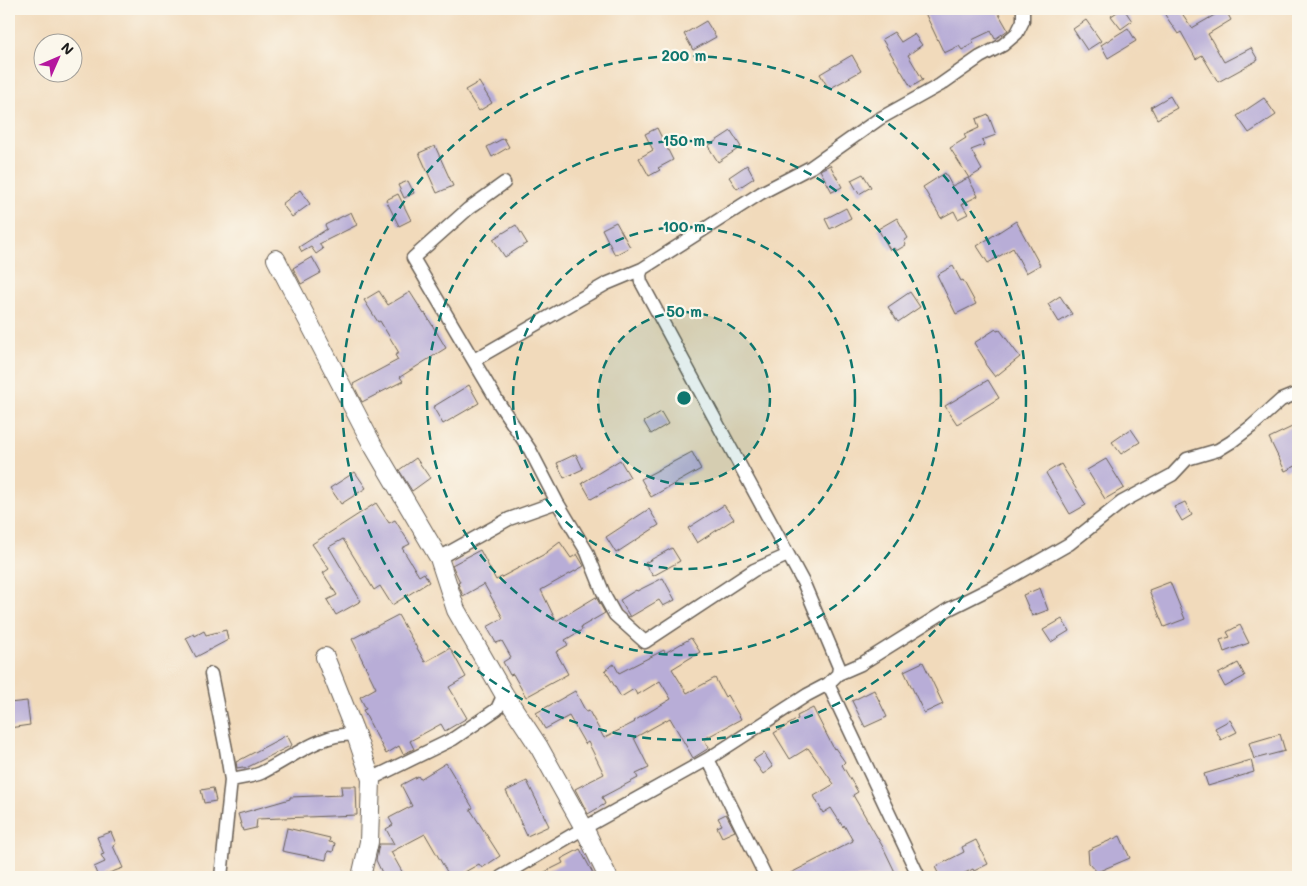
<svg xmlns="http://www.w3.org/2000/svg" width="1307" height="886" font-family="Mali,sans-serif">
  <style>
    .building { fill: #b8add7 }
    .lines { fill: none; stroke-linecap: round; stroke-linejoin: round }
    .street-casing { stroke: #675e54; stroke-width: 15 }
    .secondary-casing { stroke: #675e54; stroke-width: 20 }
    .street { stroke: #fff; stroke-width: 12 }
    .secondary { stroke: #fff; stroke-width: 18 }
    .ring { fill: none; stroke: #0f766e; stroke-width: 2.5; stroke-dasharray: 9 6 }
    .centre { fill: #0f766e; stroke: #fbf7ec; stroke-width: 2.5 }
    .ring-label { font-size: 15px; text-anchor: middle; font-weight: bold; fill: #0f766e; stroke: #fbf7ec; stroke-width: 4.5; stroke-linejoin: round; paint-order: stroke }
  </style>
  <rect width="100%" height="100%" fill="#fbf7ec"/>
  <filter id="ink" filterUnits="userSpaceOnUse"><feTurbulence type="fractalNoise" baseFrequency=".02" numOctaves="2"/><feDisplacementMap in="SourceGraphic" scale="10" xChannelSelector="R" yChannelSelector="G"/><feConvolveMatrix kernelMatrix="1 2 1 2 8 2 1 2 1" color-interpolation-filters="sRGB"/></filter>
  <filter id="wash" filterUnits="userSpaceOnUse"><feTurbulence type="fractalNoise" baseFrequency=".0096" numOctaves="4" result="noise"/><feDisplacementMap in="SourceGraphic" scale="20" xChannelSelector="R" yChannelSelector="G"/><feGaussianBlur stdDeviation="1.12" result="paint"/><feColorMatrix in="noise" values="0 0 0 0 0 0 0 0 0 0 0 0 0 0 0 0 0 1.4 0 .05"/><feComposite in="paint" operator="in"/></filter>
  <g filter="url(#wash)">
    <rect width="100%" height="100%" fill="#f1dabb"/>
    <g id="blocks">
      <path class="building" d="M935,9H996L1008,30L995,39L991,31L972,40L974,43L962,50L959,46L944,53L925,13Z
        M1122,9H1124L1132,21L1121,29L1111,16Z
        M1161,9H1179L1192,28L1225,9L1231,20L1208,34L1224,62L1251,48L1258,60L1218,82L1202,55L1196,59L1181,32L1178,34Z
        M1086,20L1101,41L1087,50L1073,29Z
        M706,21L716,37L693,50L684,34Z
        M1128,28L1136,41L1108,58L1101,45Z
        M894,32L901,42L914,34L922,45L908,55L923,80L911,87L882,39Z
        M852,55L861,71L829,89L820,74Z
        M479,82L492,103L479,111L465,90Z
        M1170,96L1177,108L1157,119L1151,107Z
        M1264,98L1276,115L1249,133L1237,116Z
        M988,114L996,135L982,140L984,145L971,150L982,170L969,178L950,148L966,138L964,135L979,128L976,119Z
        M657,128L673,160L658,168L660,170L649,176L639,158L653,150L645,134Z
        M731,131L741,147L718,162L708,146Z
        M504,138L509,147L492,157L487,147Z
        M435,146L453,186L437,193L419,153Z
        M747,165L754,178L737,189L729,177Z
        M830,165L842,187L832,192L820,170Z
        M945,173L952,186L968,178L978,196L962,204L968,214L958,219L954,211L941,218L923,187Z
        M863,174L871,187L859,194L851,180Z
        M408,181L414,193L404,198L398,185Z
        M300,190L310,204L292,217L282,204Z
        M398,194L411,220L399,226L386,200Z
        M846,208L851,218L830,229L825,219Z
        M351,212L357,225L319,244L323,249L316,254L311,247L302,252L299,247L327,229L325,225Z
        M897,218L908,238L904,241L906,245L896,251L894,248L890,250L878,229Z
        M1016,221L1040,265L1026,273L1013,248L988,263L977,246Z
        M616,222L630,247L615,255L602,229Z
        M516,225L527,243L505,257L493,239Z
        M312,257L321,273L301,284L293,268Z
        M953,266L961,281L963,280L976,304L956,314L937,275Z
        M379,291L388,305L410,292L424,314L425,313L446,348L400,377L403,381L362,402L353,384L398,360L395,355L399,353L380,321L378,322L364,300Z
        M910,292L920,307L898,322L888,307Z
        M1060,296L1072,314L1059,322L1048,304Z
        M996,329L997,331L1000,330L1020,357L995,377L985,364L986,362L974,343Z
        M988,380L999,398L957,424L945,406Z
        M469,385L479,403L443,424L433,407Z
        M661,412L668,424L651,434L644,422Z
        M1292,427L1298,439V465L1285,471L1269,438Z
        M1131,429L1140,442L1121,454L1112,442Z
        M692,452L701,469L651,497L641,479Z
        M576,454L583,469L564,478L557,463Z
        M416,458L430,478L412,491L399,470Z
        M1106,459L1124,488L1105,499L1087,470Z
        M620,460L630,477L591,499L582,483Z
        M1061,464L1086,505L1070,514L1046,473Z
        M355,472L366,488L341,504L330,488Z
        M1185,502L1192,515L1182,521L1174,507Z
        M376,503L389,523L395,520L410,544L402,548L419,576L424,573L429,582L392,605L380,586L374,590L343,539L329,547L361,601L336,615L327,600L337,595L323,573L329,569L312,544Z
        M724,505L734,519L697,543L688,528Z
        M649,509L659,525L616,553L606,537Z
        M560,542L571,558L577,554L584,566L541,590L556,621L596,597L605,613L581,627L582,630L565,640L568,645L556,652L568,674L526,697L513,674L510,675L503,662L511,657L502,641L496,643L487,627L503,618L484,584L463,596L458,583L460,582L452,565L480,550L496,580L543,555Z
        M672,548L680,561L653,576L645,563Z
        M663,578L675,600L663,606L659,600L630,617L620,600L636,590L637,591Z
        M1170,582L1185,619L1164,627L1149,590Z
        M1040,588L1048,610L1032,616L1023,595Z
        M398,615L425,662L450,648L466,677L449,687L467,718L445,731L441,724L410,741L414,749L403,754L399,746L386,754L363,710L366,709L360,697L376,688L352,639Z
        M1062,619L1069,631L1051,642L1043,630Z
        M1240,625L1249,643L1224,652L1220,640L1230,637L1227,632Z
        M226,630L228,640L196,657L186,638L194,634L195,636L204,631L206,635Z
        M691,638L700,652L672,669L687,693L715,678L725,697L727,695L741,719L704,739L709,748L693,758L670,718L634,738L649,768L636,774L638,778L602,797L605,804L588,814L575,789L604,774L588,742L585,744L569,716L545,729L536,713L575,691L586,712L589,711L604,738L635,722L634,721L671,699L660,681L637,695L634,689L621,697L605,670L614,664L619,673L664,650L665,653Z
        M923,662L943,704L924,713L904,671Z
        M1238,663L1245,676L1225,687L1218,674Z
        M874,690L887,717L865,727L852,701Z
        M27,701L30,725L9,728V703Z
        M813,708L834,749L835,748L845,762L842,765L858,792L853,795L884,849L896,874L890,877H783L853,841L844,825L843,827L831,808L823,813L814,796L834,784L808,748L790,759L774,733L798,719L797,716Z
        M1230,720L1237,732L1221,740L1215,728Z
        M1280,734L1285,751L1254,759L1249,743Z
        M287,735L292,745L244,769L243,767L237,768L236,762Z
        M764,753L773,767L763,774L753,760Z
        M1251,760L1254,772L1208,786L1204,774Z
        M446,763L473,808L470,809L500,856L482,868L479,864L456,877H450L425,834L391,852L405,877H384L376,860L379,844H394L386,829L393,825L389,818L412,806L401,785L418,776L420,779Z
        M527,781L549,826L527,836L506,791Z
        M341,786H356L357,815L257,819L256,828L243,831L238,814L290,799V797L342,795Z
        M213,788L216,801L204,803L201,790Z
        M726,814L735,831L722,837L717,827L722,825L718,818Z
        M287,828L330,838L329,842L335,843L333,852L328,851L326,860L282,851Z
        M111,832L116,844L113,846L123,868L98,877L94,867L105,862L101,855L104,854L97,837Z
        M1120,836L1130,858L1097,872L1089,863L1088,850Z
        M976,840L988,864L974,871L973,869L957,877H940L935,867L964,852L962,847Z
        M580,849L595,877H535L563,863L561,859Z"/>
    </g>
  </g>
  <g filter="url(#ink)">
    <use href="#blocks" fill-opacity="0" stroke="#675e54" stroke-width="1"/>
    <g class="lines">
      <defs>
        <path id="street" d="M504,183L468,209L413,258L498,402L530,450L557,502L587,552L605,597L615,615L645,642L754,570L788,555
          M474,360L606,284L642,269
          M439,558L509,519L557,502
          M211,674L226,749L231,780L221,877
          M838,674L861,664L949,609L997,585L1069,544L1122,502L1172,475L1187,459L1218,450L1231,442L1252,426L1281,400L1298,393
          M828,684L919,877
          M708,759L766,877
          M371,779L453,739L497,709L504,694
          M231,780C240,778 252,777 261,773C290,759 323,731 356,735
          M501,877L584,828L708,759L807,695L828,684L838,674L839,667L804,584L641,282L640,275L642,269L761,193L811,167L879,119L940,85L980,57L1003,45L1017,33L1023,21V9"/>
        <path id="secondary" d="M276,259L372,444L439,558L456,610L504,694L539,747L584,828L608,877
          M325,657L356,735L371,779L369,842L361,877"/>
      </defs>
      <use href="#street" class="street-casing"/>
      <use href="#secondary" class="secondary-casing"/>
      <use href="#street" class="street"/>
      <use href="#secondary" class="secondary"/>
    </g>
  </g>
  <circle cx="684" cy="398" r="86" fill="#0f766e" fill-opacity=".12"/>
  <g class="ring">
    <circle cx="684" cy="398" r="86"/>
    <circle cx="684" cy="398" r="171"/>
    <circle cx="684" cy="398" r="257"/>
    <circle cx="684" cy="398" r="342"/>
  </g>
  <circle cx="684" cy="398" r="8" class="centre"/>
  <g class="ring-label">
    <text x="684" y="61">200 m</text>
    <text x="684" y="146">150 m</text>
    <text x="684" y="232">100 m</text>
    <text x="684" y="317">50 m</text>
  </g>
  <rect width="1307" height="886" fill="none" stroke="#fbf7ec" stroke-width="30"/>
  <g transform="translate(58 58) rotate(45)"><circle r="24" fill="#fbf7ec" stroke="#a29f99"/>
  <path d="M0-4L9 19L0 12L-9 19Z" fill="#b5179e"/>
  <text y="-8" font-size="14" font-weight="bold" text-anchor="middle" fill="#1c1c1c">N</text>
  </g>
</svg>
